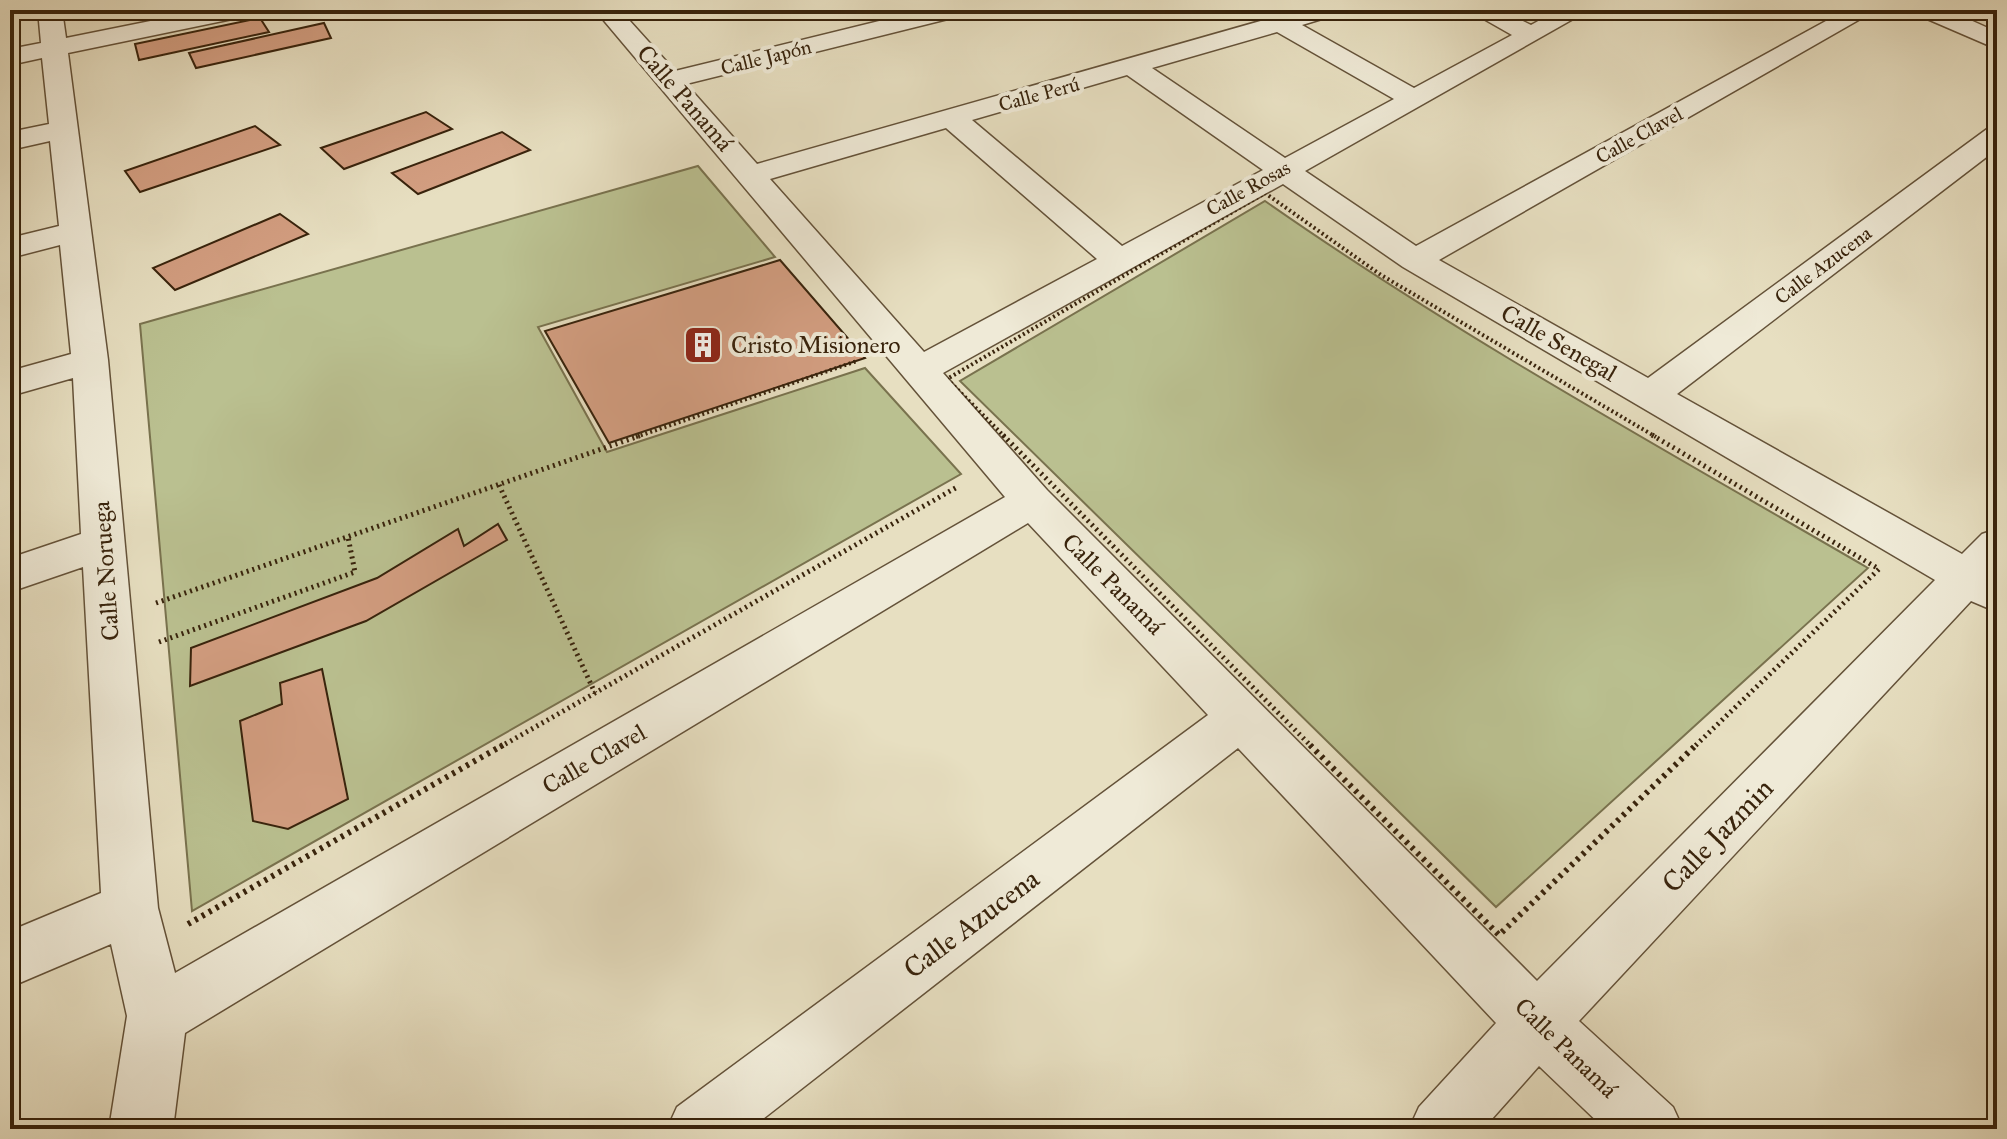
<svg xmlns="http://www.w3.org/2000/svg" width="2007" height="1139" font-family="'IM FELL Great Primer',serif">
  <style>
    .green { fill: #bac090; stroke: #79724e; stroke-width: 2 }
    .building { fill: #d39e81; stroke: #38230c; stroke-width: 2 }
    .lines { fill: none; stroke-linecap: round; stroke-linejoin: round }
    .minor-casing { stroke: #645239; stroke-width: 3 }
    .path-far2 { stroke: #38230c; stroke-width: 4; stroke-dasharray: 2 3; stroke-linecap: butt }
    .path-far1 { stroke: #38230c; stroke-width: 5; stroke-dasharray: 2 4; stroke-linecap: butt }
    .path { stroke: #38230c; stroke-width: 6; stroke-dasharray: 3 5; stroke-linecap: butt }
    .minor { fill: #efead7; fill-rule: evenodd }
    .labels { text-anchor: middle; stroke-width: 8; stroke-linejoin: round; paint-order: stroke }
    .far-street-label { font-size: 20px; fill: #38230c; stroke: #efead7 }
    .street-label { font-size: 24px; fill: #38230c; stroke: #efead7 }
    .poi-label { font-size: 24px; fill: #38230c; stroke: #efead7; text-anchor: start }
    .near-street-label { font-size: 28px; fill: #38230c; stroke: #efead7 }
  </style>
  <rect width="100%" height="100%" fill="#e7dfc1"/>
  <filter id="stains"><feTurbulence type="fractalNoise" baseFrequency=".0025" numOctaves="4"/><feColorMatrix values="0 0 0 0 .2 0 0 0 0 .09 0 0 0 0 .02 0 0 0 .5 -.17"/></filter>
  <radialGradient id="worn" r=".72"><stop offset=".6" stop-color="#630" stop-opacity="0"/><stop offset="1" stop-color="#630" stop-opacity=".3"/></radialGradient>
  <path class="green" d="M698,166L775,257L538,327L607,452L865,368L961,474L192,911L140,324Z
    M1265,201C1458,336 1665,450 1868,568L1496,907L960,381Z"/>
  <path class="building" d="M260,18L269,32L139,60L135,44Z
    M324,23L331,38L196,68L189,53Z
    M426,112L452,129L344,169L321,148Z
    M255,126L280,145L140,192L125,171Z
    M502,132L530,150L418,194L392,173Z
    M280,214L308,234L175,290L153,268Z
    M780,260L865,358L609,443L545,331Z
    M498,524L507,540L366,621L190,686L191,648L377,578L458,529L464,546Z
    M322,669L348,799L288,829L253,821L240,721L282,704L280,683Z"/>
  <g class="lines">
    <defs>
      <path id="minor" d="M38,10H62L66,38L205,10H254L242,17L68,53L108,360L158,908L175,973L1005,497L595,10H620L675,71L924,10H967L964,15L686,84L757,164L1299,10H1338L1335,15L1302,25L1414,88L1512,35L1468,10H1500L1531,25L1558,10H1589L1305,171L1416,246L1846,10H1876L1439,260L1648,378L1987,129L1997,126V149L1677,394L1962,554L1982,534L1997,529V612L1971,601L1579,1021L1673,1107L1683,1129H1605L1539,1066L1483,1129H1409L1419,1107L1496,1023L1238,748L750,1129H667L677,1107L1208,715L1028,523L185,1033L173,1129H109L127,1016L111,944L10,987V931L101,893L83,567L10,592V558L81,534L73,378L10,396V371L71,354L60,245L10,258V238L59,226L50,141L10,150V132L49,124L42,58L10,65V49L41,43ZM1277,32L1394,99L1285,158L1152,68ZM1127,75L1263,170L1122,246L972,120ZM946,128L1097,259L924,352L770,179ZM1283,184L1403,267L1935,580L1537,981L1047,490L943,373Z
        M1915,10H1948L1997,32V49L1918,15Z"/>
    </defs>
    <use href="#minor" class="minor-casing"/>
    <path class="path-far2" d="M636,437L857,361
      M1005,437L947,379L1265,193L1381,275L1656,437"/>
    <path class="path-far1" d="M1003,435L1312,747
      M1652,435L1879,569L1694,747
      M499,485L595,693
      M156,603L642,435
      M159,642L355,572L348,537
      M500,747L959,486"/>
    <path class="path" d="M1310,745L1499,935L1696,745
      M188,924L503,745"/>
    <use href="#minor" class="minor"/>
  </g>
  <defs>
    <symbol id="building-square" viewBox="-11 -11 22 22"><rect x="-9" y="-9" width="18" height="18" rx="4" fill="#8f2418" stroke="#efead7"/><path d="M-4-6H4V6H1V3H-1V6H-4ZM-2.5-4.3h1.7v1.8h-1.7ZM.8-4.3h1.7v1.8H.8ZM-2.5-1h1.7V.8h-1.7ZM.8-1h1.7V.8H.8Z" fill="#fff"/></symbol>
  </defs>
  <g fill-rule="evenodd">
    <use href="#building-square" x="681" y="323" width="44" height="44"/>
  </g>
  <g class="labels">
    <g class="far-street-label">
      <text transform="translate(766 57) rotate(-14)" y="7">Calle Japón</text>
      <text transform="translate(1039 94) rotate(-15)" y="7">Calle Perú</text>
      <text transform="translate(1639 135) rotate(-29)" y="7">Calle Clavel</text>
      <text transform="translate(1248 188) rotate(-29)" y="7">Calle Rosas</text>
      <text transform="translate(1823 265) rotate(-37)" y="7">Calle Azucena</text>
    </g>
    <g class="street-label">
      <text transform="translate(685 98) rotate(49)" y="8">Calle Panamá</text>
      <text transform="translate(1559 343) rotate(30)" y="8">Calle Senegal</text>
      <text transform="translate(106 571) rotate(-94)" y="8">Calle Noruega</text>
      <text transform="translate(1113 584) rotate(45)" y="8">Calle Panamá</text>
      <text transform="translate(594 759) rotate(-30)" y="8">Calle Clavel</text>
      <text transform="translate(1566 1048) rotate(44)" y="8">Calle Panamá</text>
    </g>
    <g class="poi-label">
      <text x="731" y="353">Cristo Misionero</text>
    </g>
    <g class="near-street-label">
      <text transform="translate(1717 835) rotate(-46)" y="10">Calle Jazmin</text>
      <text transform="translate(971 923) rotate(-37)" y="10">Calle Azucena</text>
    </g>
  </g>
  <rect width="2007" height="1139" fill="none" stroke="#e7dfc1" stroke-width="40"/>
  <rect x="12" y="12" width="1983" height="1115" fill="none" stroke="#38230c" stroke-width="4"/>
  <rect x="20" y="20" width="1967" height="1099" fill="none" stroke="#38230c" stroke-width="2"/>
  <rect width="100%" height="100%" filter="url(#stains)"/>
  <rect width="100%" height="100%" fill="url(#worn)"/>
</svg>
